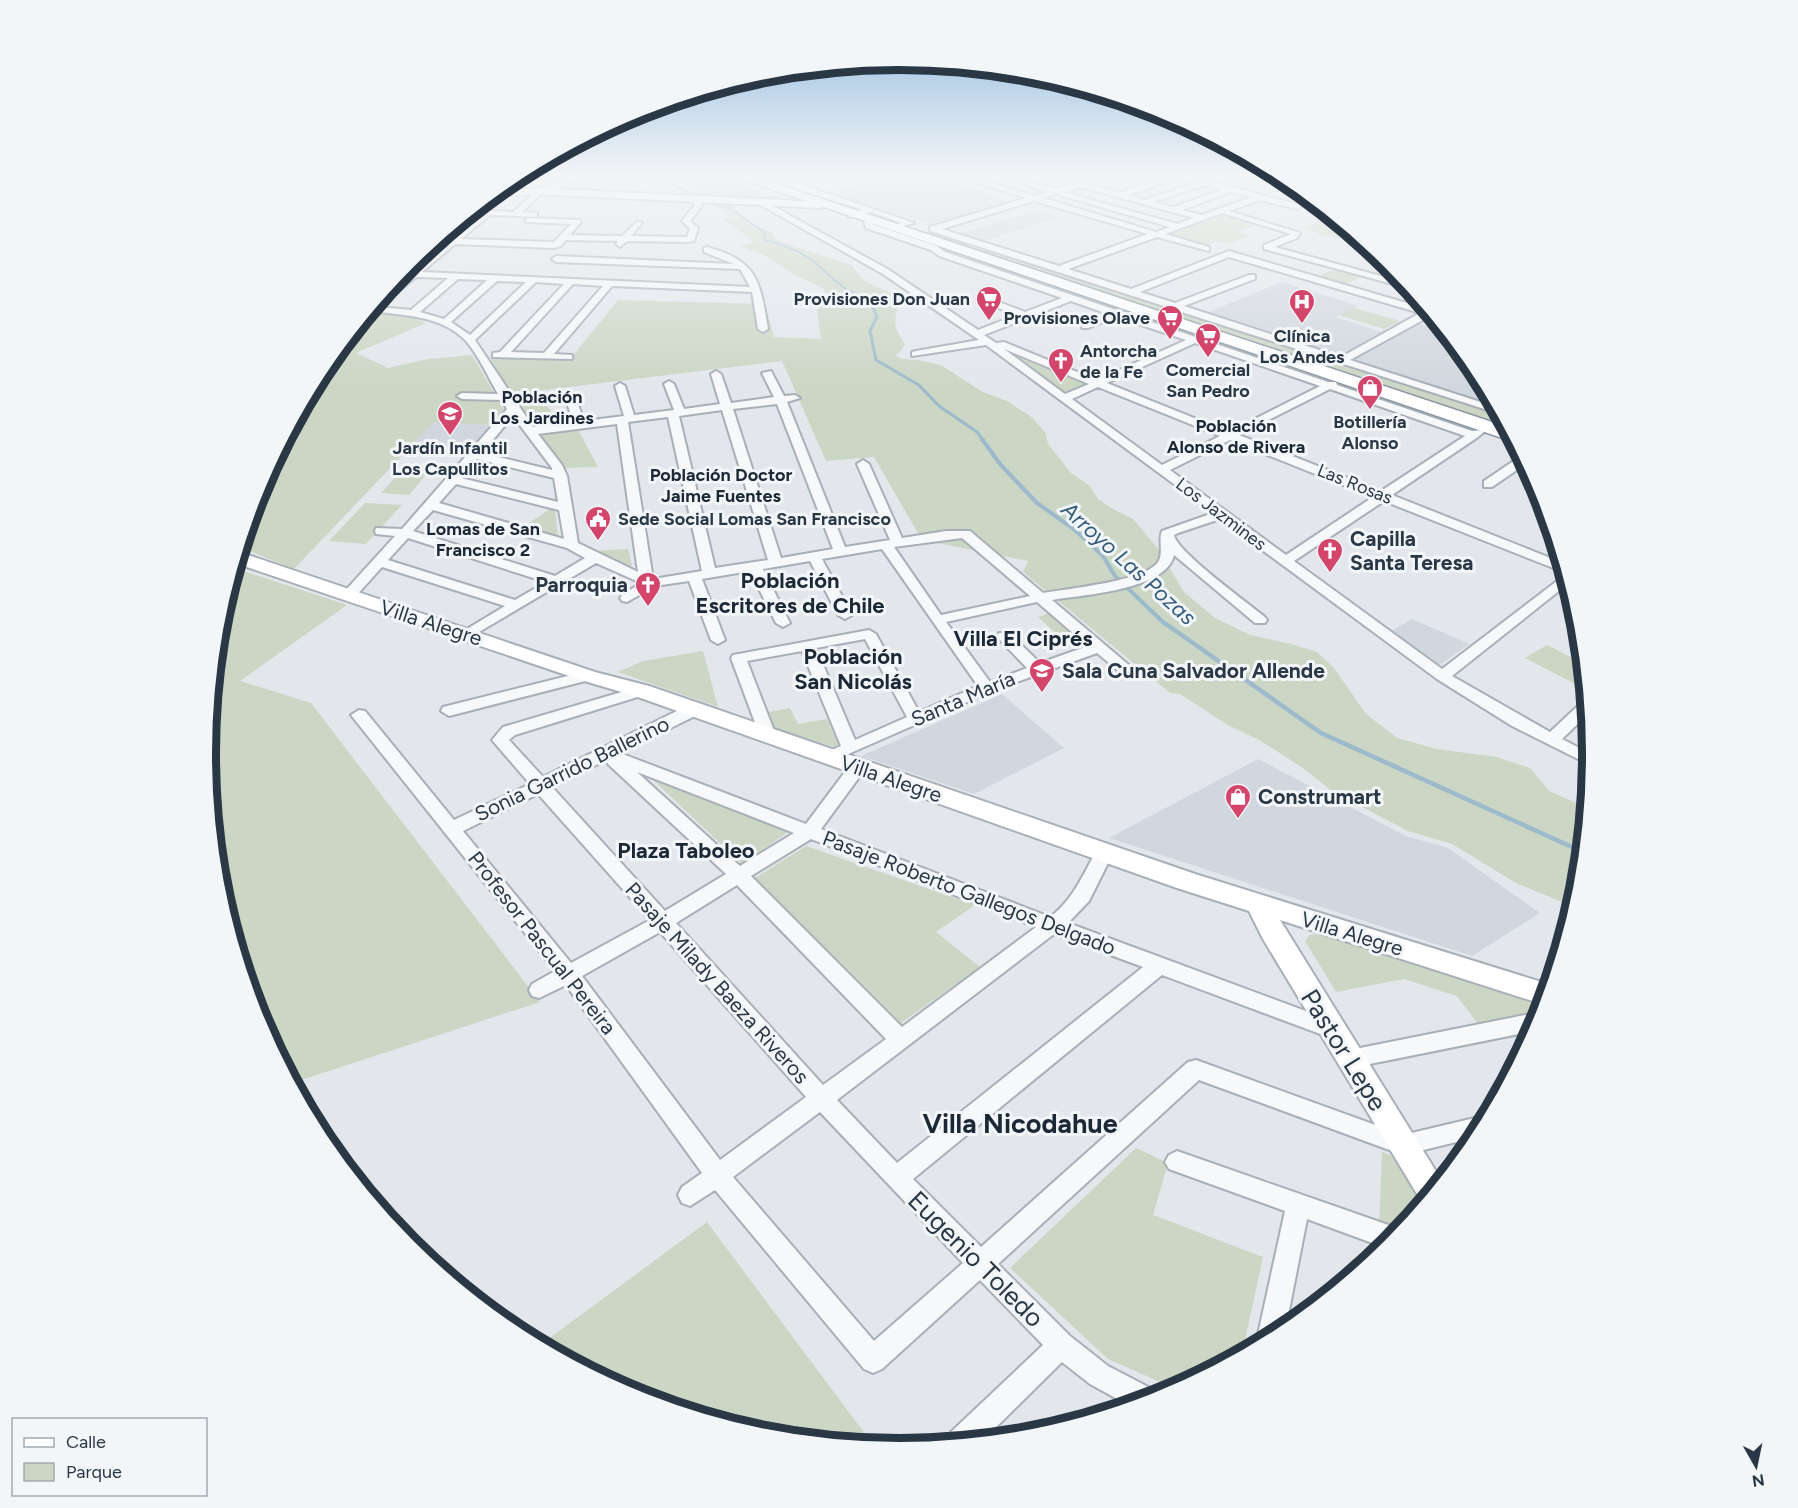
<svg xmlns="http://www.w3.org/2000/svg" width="1798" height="1508" font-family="Figtree,sans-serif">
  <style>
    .built { fill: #d1d7de }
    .green { fill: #cbd6c4 }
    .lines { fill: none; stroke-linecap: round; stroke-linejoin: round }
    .stream-far3 { stroke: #9dbacc; stroke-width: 2 }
    .stream-far2 { stroke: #9dbacc; stroke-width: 3 }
    .stream-far1 { stroke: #9dbacc; stroke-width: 4 }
    .stream { stroke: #9dbacc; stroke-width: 4.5 }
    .street-casing { stroke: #a8afb7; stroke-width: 4 }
    .secondary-casing { stroke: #a8afb7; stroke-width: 4 }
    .highway-casing { stroke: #8a97a3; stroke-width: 3 }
    .street { fill: #f6f8fa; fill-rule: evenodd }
    .secondary { fill: #fff; fill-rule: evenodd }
    .highway { fill: #fff; fill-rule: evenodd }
    .labels { text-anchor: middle; stroke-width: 6; stroke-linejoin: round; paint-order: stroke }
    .far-poi-label { font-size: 18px; font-weight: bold; fill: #2a3745; stroke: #f3f6f9 }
    .far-neighbourhood-label { font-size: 18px; font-weight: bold; fill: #1c2836; stroke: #f3f6f9 }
    .far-street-label { font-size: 18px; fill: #2a3745; stroke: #f3f6f9 }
    .poi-label { font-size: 21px; font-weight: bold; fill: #2a3745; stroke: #f3f6f9; text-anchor: start }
    .street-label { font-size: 21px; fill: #2a3745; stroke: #f3f6f9 }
    .water-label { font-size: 22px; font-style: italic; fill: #325b7b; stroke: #f3f6f9 }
    .neighbourhood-label { font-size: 22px; font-weight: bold; fill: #1c2836; stroke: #f3f6f9 }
    .near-street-label { font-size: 26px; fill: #2a3745; stroke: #f3f6f9 }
    .near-neighbourhood-label { font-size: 27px; font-weight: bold; fill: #1c2836; stroke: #f3f6f9 }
    .rim { fill: none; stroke: #2a3745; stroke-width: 8 }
  </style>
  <rect width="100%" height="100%" fill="#e3e7ec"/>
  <path class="built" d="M663,176H736L750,181L704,191L692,186L683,187Z
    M889,176H933L997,196L992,197L1013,204L937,226L829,192Z
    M1036,211L1058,218L983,241L960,233Z
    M1282,282L1359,306L1335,317L1381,332L1338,356L1206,313Z
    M1416,323L1446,332L1476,369L1490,394L1478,401L1350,359Z
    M434,422L491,425L467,453L408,449Z
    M1412,619L1469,644L1438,666L1390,632Z
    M1002,694L1064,748L974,794L861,756Z
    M1258,759L1406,836L1448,848L1540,913L1472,956L1109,838Z"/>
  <path class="green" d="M737,184L783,199L699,197L697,195L704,191Z
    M705,202L728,203L752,223L771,232L776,240L851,265L864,281L895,295L901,302C892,320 894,328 905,344L902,350L896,355L902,359L918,360L941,365L981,391L1007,401L1033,418L1046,434L1048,444L1071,473L1090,486L1098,499L1113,509L1133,519L1159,550L1184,592L1215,618L1250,635L1291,644L1317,652L1334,668L1366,714L1397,738L1437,749L1496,757L1530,768L1549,791L1588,808L1580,890L1574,907L1516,883L1452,844L1408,831L1333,792L1303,768L1261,741L1226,724L1180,694L1170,693L1023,572L1028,561L922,540L874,457L826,461L782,361L536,391L529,396L536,405L547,406L554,414L569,413L598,467L564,468L501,379L490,357L571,358L618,300L765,304L774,337L821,339L817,310L825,289L795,275L765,255L740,246L755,242L723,220L729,217L727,212Z
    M1220,214L1262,223L1237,232L1249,236L1228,244L1217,241L1203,247L1165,235Z
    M1336,219L1366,244L1322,235L1303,227Z
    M937,231L1501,414L1502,417L1492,423L924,235Z
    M947,250L1209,336L1234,348L1248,350L1473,426L1464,429L1059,292L1058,289L1020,276L1010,275L947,254L944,252Z
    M1337,268L1364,276L1343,285L1317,277Z
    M1354,308L1400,321L1384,329L1339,315Z
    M368,312L408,316L426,323L356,353L388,368L428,359L472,355L505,412L491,425L434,422L294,569L240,547L258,488L322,368Z
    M1002,349H1005L1090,384L1070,392L1059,391Z
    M401,471L428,472L409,495L381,493Z
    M365,503L402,505L366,544L329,541Z
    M551,508L555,509L558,538L522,528Z
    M628,549L633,570L592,551Z
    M234,568L347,605L240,681L311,703L540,1002L292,1083L258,1019L218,889L205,754L218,618Z
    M1053,612L1086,642L1071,647L1038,617Z
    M1547,645L1584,664L1586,686L1583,688L1525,658Z
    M703,651L718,707L618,672L643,661Z
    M790,708L798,724L827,719L838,744L835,747L770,727L764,713Z
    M649,776L788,832L742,864Z
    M806,846L975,905L936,932L980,967L901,1023L755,878Z
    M1323,934L1533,1001L1544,1006L1542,1012L1478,1024L1457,996L1404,979L1336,992L1305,941L1310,935Z
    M1136,1148L1168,1163L1153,1215L1263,1257L1242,1354L1176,1389L1108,1359L1010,1268Z
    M1382,1152C1407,1160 1413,1178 1427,1199L1398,1235L1379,1227Z
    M707,1222L874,1446L763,1435L633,1395L540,1345Z"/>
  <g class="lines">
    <path class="stream-far3" d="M659,176L695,197
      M710,203L729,208L764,232L765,240C782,245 799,250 813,261C827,272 837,285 854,294"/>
    <path class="stream-far2" d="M851,292L871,303L877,317L870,331L876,360L919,385L939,406L977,432L983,440"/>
    <path class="stream-far1" d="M982,439L1000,464L1037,503L1075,530L1103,556L1115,576L1165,624"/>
    <path class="stream" d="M1163,622L1321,733L1583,852"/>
    <defs>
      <path id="street" d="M514,176H532L509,181Z
        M956,176H968L1034,196L1048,192L998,176H1011L1056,189L1072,184L1047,176C1058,176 1071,183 1082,182C1092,181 1100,176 1111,176L1088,184L1119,193L1167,176H1189L1300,205L1301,207L1297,209L1260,200L1229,211L1300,233L1297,238L1275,247L1406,283L1411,289L1264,249V245L1291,234L1222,213L1165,234L1209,247V251L1157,237L1068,269L1131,289L1229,251L1427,309L1432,315L1350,360L1496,407L1500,414L1175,310H1168L1167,307L930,231V227L1026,198ZM1177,178L1196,183L1145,200L1128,195ZM1204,185L1222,190L1174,207L1153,202ZM1081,187L1194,218L1177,224L1064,192ZM1230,192L1252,197L1202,215L1182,210ZM1056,194L1170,227L1156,232L1043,198ZM1034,201L1148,234L1059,266L942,229ZM1229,257L1420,313L1341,357L1184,306L1255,279V275H1249L1175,303L1140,292Z
        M773,177H779L914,223L888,230V226L901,223L871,212L849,217V213L863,210L773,181Z
        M533,189H539L541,194L522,212L537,213V217L490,215L461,239L554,242L571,224L526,222L525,220L529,218L580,220L581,222L570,235L622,236L638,221L642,223L631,236L687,237L690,229L682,221L694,206L695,198H701L702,206L690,221L698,228L694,241L688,242L627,241L620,247L616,244L618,241L566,240L561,246L554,248L455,244L422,272L750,287L740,269L556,262L552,259L556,256L734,264L704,252V248L707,247C758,261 760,281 768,329L763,332L758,329L752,292L612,286L554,354L572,355V359L493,357V353L500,352L564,284L536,282L475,340L533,427L573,422L565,396L570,393L575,396L584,421L624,416L615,386L620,383L625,386L634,415L674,410L664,384L669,381L674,384L684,409L720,404L711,374L716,371L721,374L731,403L774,397L762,373L771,371L784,396L795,395L800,398L787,402L845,547L890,540L857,464L863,460L869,464L902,538L946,531H970L1043,593C1066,589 1146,581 1158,562C1164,553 1158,540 1162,531L1213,513L986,345L912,356V352L916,351L979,340L883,274L759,204V200H762L889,270L978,330L1016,315L988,304V300H994L1025,312L1062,298L939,256L931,250L866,228L864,221L873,219L872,224L937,246L945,252L1328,382H1336L1337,385L1472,431L1482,430L1484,432L1478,437L1392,495L1563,563L1566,573L1384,501L1294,561L1442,669L1566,574L1569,583L1452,676L1550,732L1582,702L1588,700L1589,713L1562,739L1593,755L1592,766L1512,726L1437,679L1220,519L1178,533L1174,535C1176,551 1249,604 1265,617L1267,620L1265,623H1255L1174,555C1167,590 1081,595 1052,600L1137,672L1140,675L1137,678H1127L1097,653L992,691L830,762L824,761L822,757L824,753L841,746L802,651L747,661L776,736L774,740H762L760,736L731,658L733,655L869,630L876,634L919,712L978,686L882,549L822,559L852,615L845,619L838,615L810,561L763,569L790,623L783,627L776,623L750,571L702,579L725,640L718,644L711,640L689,581L655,586L627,602L622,601L620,598L622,595L641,583L596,563L467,639L462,638L460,635L462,632L505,606L382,567L354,598H344L342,595L344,592L395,536L376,534L375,531L376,528L402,529L507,409L502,400L462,399L457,396L462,393L498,394C488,377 479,356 466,341C442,315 401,315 369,311L382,295L445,244L433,243L438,239H451L481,215L469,214L473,210L513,212L533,194ZM416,277L448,278L411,310L379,307ZM458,279L487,280L444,319L420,312ZM497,281L526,282L470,335L451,322ZM573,284L603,286L544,353L511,352ZM1071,301L1108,314L1082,324V328H1088L1117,317L1186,340L1097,380L1004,342L996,343L984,335ZM1195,343L1320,386L1229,432L1107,383ZM1004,349L1089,384L1065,394ZM1098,387L1220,436L1162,465L1072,399ZM1330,389L1465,436L1381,491L1239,435ZM777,404L833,549L781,558L733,409ZM722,410L768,560L715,568L679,416ZM513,416L552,468V470L482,453ZM668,417L702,571L653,579L628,422ZM617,424L638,572L578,543L567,476L562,465L538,434ZM1230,440L1373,497L1286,555L1170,470ZM477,459L554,478L558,502L461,478ZM456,484L559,510L564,539L439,503ZM433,510L567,548L585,558L555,576L413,531ZM408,538L546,582L515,600L388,560ZM962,538L1030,596L941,615L894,547ZM1037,602L1088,646L1040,663L1009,633H999L997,636L999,639L1027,668L990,682L946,622ZM865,639L907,717L855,740L816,648Z
        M1521,456H1523L1527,463L1492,487H1484V481Z
        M588,671L596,676L593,679L449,716L441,711L443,707Z
        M642,686L650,691L647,694L515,735L509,740L543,777L687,706H699L701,710L699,714L620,753L806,824L851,764H863L865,768L863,772L821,829L1050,917C1074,899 1083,874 1098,848L1104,847L1110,848L1113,853L1089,901L1068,923L1338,1023L1341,1029L1338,1035L1331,1038L1162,975L913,1179L981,1247L1188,1062L1196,1060L1403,1135L1483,1116L1488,1118L1477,1137L1403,1155L1199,1080L998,1264L1070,1336L1108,1366L1156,1391L1159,1397L1130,1406L1090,1384L1062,1362L983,1440L948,1443L951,1432L1043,1345L980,1280L882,1369L873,1373L864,1369L715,1190L690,1206L682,1203L678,1195L682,1187L702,1173L566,985L539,998L532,996L529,990L532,984L555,971L351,715L359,710L365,711L454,820L530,784L492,740L503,727ZM606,760L608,764L726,874L665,911L552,787ZM637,772L794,833L740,866ZM538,794L650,920L571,963L463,831ZM811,839L1036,927L902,1027L751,876ZM737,885L886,1039L823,1085L676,923ZM660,932L806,1097L720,1160L582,976ZM1054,934L1143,967L897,1163L837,1100ZM820,1112L963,1263L874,1341L733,1177Z
        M1540,1012L1542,1013L1534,1031L1350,1068L1342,1065L1339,1059L1342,1053L1350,1050Z
        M1177,1151L1394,1227L1402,1230L1386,1248L1307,1219L1285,1331L1259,1345L1257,1339L1285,1211L1169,1169L1165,1162L1169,1155Z"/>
      <path id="secondary" d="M571,176H587L556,189L821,202L826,205L821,208L536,194L488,197L496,191L544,188Z
        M239,552L595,672L649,686L1195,874L1551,985L1545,1005L1280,920L1442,1181L1423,1204L1263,939L1249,911L1177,888L635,696L581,680L235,563Z"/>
      <path id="highway" d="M733,176H753L1507,427L1515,441L1505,439Z"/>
    </defs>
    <use href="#street" class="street-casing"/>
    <use href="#secondary" class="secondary-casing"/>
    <use href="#highway" class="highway-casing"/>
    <use href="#street" class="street"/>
    <use href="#secondary" class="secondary"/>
    <use href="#highway" class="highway"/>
  </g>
  <linearGradient id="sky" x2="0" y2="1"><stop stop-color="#8ab6dd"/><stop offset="0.45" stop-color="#f2f4f6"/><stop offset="1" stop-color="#f2f4f6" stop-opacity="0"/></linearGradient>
  <rect width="1798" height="388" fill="url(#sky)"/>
  <defs>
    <symbol id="supermarket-pin" viewBox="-11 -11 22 30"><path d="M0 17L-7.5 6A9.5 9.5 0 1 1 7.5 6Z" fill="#d4456c" stroke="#f3f6f9"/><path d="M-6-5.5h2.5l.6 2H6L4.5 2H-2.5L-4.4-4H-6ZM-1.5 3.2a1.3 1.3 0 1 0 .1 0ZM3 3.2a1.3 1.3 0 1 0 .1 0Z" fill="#fff"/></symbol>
    <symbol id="hospital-pin" viewBox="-11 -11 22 30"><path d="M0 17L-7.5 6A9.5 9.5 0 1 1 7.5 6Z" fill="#d4456c" stroke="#f3f6f9"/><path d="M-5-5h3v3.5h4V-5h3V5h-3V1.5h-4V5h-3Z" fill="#fff"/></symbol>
    <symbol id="church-pin" viewBox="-11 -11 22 30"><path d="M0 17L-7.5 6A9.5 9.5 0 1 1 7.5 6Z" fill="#d4456c" stroke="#f3f6f9"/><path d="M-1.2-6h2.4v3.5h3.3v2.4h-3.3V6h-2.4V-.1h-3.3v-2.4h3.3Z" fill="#fff"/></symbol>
    <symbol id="shop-pin" viewBox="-11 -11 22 30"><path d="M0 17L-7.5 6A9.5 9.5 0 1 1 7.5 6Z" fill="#d4456c" stroke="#f3f6f9"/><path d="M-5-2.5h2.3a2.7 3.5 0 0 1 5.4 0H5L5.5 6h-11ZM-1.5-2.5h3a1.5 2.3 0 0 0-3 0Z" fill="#fff"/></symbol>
    <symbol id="school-pin" viewBox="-11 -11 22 30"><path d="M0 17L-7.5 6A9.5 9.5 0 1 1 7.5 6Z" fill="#d4456c" stroke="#f3f6f9"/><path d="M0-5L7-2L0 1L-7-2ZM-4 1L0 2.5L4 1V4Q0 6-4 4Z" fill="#fff"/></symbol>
    <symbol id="civic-pin" viewBox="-11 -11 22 30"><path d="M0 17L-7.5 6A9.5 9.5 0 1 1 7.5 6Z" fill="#d4456c" stroke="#f3f6f9"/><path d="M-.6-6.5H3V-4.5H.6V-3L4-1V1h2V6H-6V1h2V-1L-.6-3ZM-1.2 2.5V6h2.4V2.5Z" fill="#fff"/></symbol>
  </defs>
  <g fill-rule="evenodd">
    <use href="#supermarket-pin" x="974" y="284" width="30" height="40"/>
    <use href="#hospital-pin" x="1287" y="287" width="30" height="40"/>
    <use href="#supermarket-pin" x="1155" y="303" width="30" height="40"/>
    <use href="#supermarket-pin" x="1193" y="321" width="30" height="40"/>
    <use href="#church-pin" x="1046" y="346" width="30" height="40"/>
    <use href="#shop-pin" x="1355" y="373" width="30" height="40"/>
    <use href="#school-pin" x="435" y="399" width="30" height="40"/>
    <use href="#civic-pin" x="583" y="504" width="30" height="40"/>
    <use href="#church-pin" x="1315" y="536" width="30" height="40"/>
    <use href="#church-pin" x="633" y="570" width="30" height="40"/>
    <use href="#school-pin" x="1027" y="656" width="30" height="40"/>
    <use href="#shop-pin" x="1223" y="782" width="30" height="40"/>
  </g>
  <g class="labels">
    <g class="far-poi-label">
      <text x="970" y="305" text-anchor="end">Provisiones Don Juan</text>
      <text x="1150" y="324" text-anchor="end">Provisiones Olave</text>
      <text x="1302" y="342">Clínica<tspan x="1302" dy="21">Los Andes</tspan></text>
      <text x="1080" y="357" text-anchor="start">Antorcha<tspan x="1080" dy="21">de la Fe</tspan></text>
      <text x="1208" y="376">Comercial<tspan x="1208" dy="21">San Pedro</tspan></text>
      <text x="1370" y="428">Botillería<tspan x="1370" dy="21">Alonso</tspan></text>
      <text x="450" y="454">Jardín Infantil<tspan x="450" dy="21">Los Capullitos</tspan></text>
      <text x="618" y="525" text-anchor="start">Sede Social Lomas San Francisco</text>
    </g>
    <g class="far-neighbourhood-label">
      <text x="542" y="403">Población<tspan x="542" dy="21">Los Jardines</tspan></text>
      <text x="1236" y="432">Población<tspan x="1236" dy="21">Alonso de Rivera</tspan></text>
      <text x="721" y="481">Población Doctor<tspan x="721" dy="21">Jaime Fuentes</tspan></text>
      <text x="483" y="535">Lomas de San<tspan x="483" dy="21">Francisco 2</tspan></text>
    </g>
    <g class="far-street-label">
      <text transform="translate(1355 484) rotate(22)" y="6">Las Rosas</text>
      <text transform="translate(1221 514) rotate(37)" y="6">Los Jazmines</text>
    </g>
    <g class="poi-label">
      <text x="1350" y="546">Capilla<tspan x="1350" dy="24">Santa Teresa</tspan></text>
      <text x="628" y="592" text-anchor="end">Parroquia</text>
      <text x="1062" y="678">Sala Cuna Salvador Allende</text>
      <text x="1258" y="804">Construmart</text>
    </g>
    <g class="street-label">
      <text transform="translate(431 623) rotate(18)" y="7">Villa Alegre</text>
      <text transform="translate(963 699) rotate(-23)" y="7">Santa María</text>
      <text transform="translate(572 769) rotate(-26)" y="7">Sonia Garrido Ballerino</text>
      <text transform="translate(891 779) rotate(19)" y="7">Villa Alegre</text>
      <text transform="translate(969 893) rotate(21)" y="7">Pasaje Roberto Gallegos Delgado</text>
      <text transform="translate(1352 934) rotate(17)" y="7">Villa Alegre</text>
      <text transform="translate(542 943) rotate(52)" y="7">Profesor Pascual Pereira</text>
      <text transform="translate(717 983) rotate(48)" y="7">Pasaje Milady Baeza Riveros</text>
    </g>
    <g class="water-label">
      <text transform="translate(1129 563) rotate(42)" y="8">Arroyo Las Pozas</text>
    </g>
    <g class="neighbourhood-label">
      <text x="790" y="588">Población<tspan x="790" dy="25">Escritores de Chile</tspan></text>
      <text x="1023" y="646">Villa El Ciprés</text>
      <text x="853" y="664">Población<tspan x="853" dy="25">San Nicolás</tspan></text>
      <text x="686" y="858">Plaza Taboleo</text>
    </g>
    <g class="near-street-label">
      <text transform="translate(1344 1050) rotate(58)" y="9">Pastor Lepe</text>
      <text transform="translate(976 1259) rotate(45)" y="9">Eugenio Toledo</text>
    </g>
    <g class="near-neighbourhood-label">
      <text x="1020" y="1133">Villa Nicodahue</text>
    </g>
  </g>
  <path d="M0 0H1798V1508H0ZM899 70H899A683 683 0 0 1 1582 753V755A683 683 0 0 1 899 1438H899A683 683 0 0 1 216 755V753A683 683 0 0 1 899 70Z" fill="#f3f6f9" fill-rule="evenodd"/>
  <path class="rim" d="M899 70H899A683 683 0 0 1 1582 753V755A683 683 0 0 1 899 1438H899A683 683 0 0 1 216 755V753A683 683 0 0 1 899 70Z"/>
  <rect x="12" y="1418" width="195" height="78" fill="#f3f6f9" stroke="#a3aab1" stroke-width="1.5"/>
  <rect x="24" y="1438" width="30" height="9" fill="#ffffff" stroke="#a3aab1" stroke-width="1.5"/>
  <text x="66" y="1448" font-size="18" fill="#2a3745">Calle</text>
  <rect x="24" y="1463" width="30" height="18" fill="#cbd6c4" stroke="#a3aab1" stroke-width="1.5"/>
  <text x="66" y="1478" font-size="18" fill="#2a3745">Parque</text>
  <g transform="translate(1756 1466) rotate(171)" stroke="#f3f6f9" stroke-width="4.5" paint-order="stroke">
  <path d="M0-4.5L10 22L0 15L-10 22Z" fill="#2a3745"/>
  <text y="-9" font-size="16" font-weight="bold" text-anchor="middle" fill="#2a3745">N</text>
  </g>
</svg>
